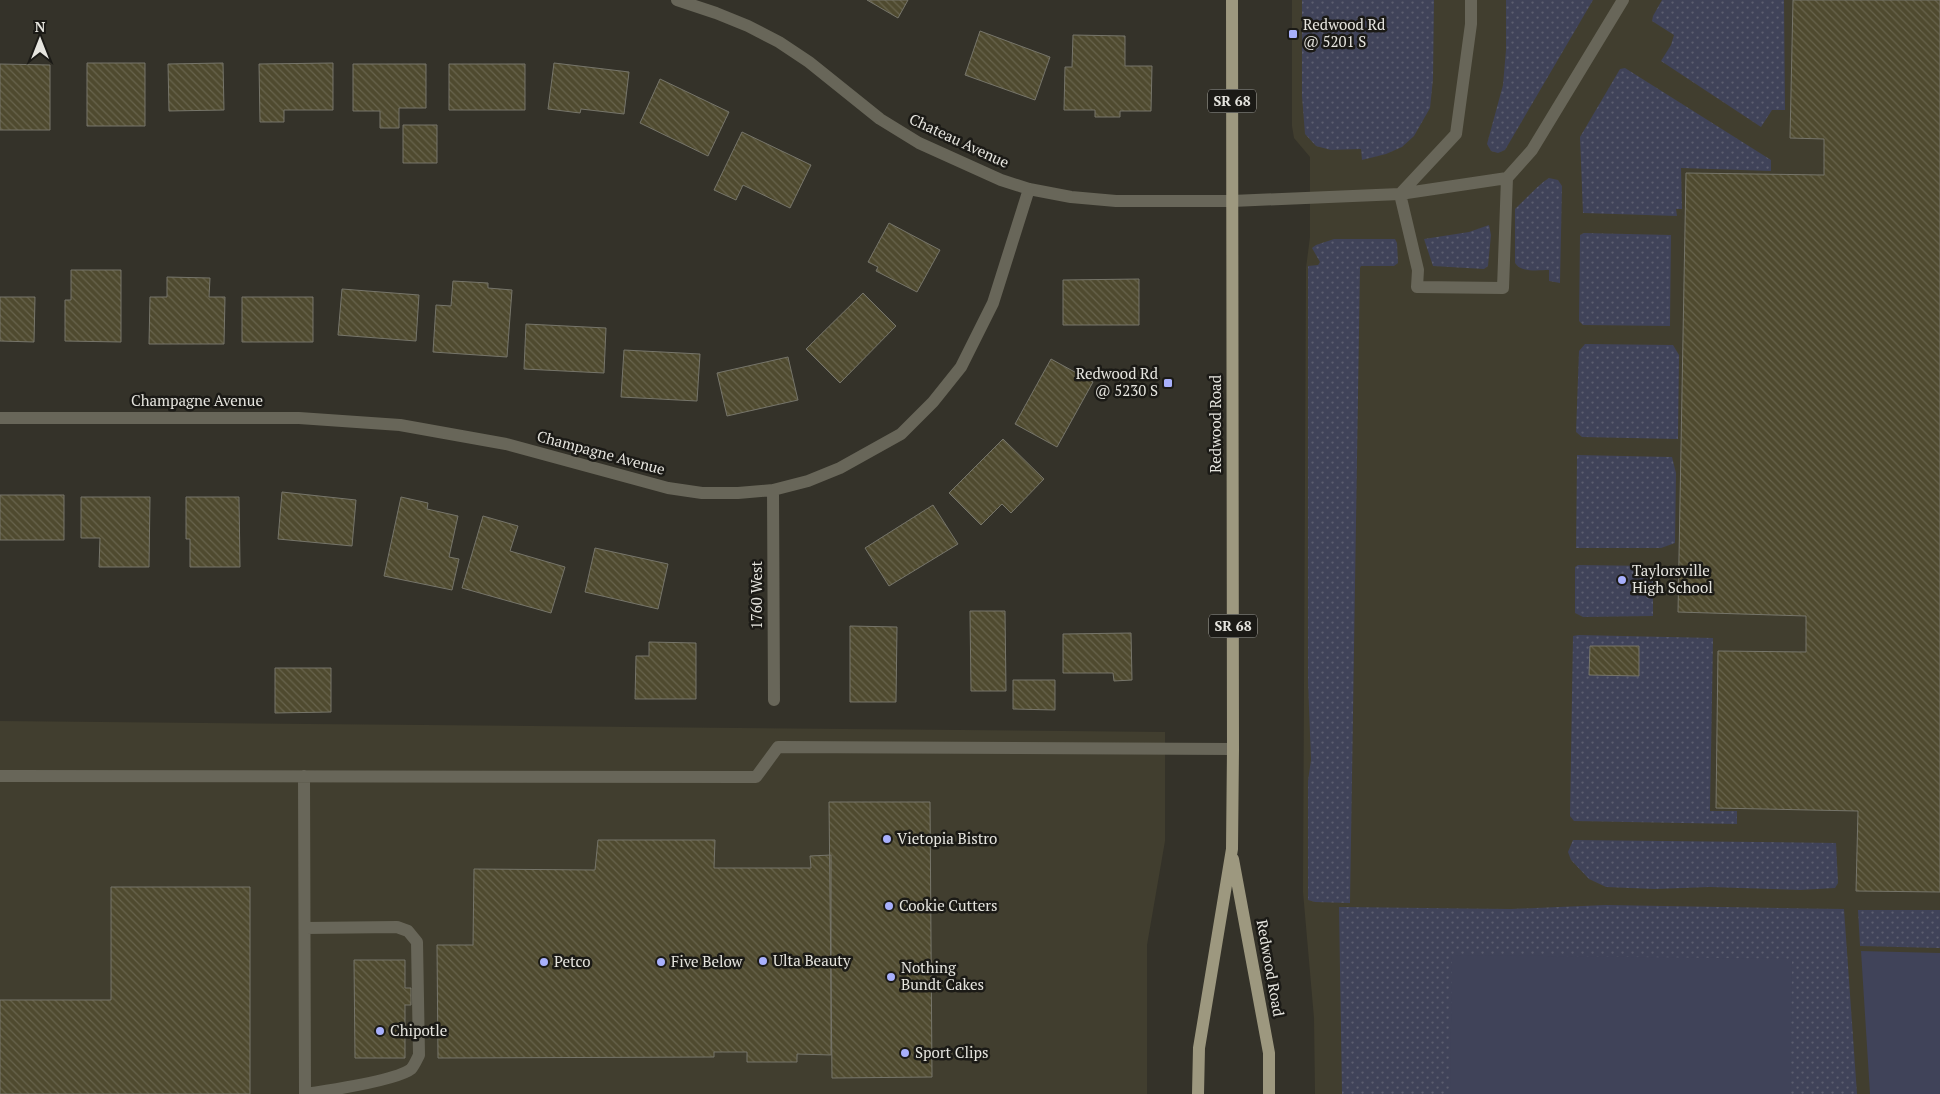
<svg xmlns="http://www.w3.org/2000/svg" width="1940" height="1094" font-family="'PT Serif',serif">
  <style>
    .built { fill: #413e2f }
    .grass { fill: url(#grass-dots) }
    .park { fill: #404359 }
    .building { fill: url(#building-back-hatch); stroke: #76756a }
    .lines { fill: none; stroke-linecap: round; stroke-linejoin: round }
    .lane { stroke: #686659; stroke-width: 12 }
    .street { stroke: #686659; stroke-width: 12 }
    .primary { stroke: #9d987f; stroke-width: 12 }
    .poi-dot { fill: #a8b0fc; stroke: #1b1a16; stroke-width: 2 }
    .labels { text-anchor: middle; stroke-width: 5; stroke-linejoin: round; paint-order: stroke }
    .shield { fill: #1b1a16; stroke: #a9a8a3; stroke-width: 1 }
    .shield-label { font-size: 14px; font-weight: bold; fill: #e6e5df }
    .poi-label { font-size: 15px; fill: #e6e5df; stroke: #1b1a16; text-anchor: start }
    .street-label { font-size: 15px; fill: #e6e5df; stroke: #1b1a16 }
  </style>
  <defs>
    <pattern id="grass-dots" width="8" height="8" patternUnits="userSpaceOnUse" patternTransform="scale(1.25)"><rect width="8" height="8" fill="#404359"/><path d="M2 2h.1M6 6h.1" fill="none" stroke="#5c5e70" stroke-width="1.8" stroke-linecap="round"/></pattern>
    <pattern id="building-back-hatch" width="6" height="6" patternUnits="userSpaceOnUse" patternTransform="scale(1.25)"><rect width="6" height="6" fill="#4f4a2f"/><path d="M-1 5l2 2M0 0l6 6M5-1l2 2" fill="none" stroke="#68644d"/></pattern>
  </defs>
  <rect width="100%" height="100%" fill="#343229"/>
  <path class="built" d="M1292,0H1940V1094H1315L1314,1018L1303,892L1306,268L1310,237V157L1294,138L1292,126Z
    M0,721L1165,732V841L1147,945V1094H0Z"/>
  <path class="grass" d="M1302,0H1434L1433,79L1430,108L1414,136L1402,147L1386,154L1362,160L1361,149L1331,150L1316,146L1305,134L1302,96Z
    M1506,0H1593L1505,150L1498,153L1491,151L1487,144L1503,85L1506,50Z
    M1662,0H1784L1785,110H1772L1761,127L1661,61L1671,45L1674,35L1652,21L1653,16Z
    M1625,68L1771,160V171L1681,168L1682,209H1676L1677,216L1583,213L1580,137L1620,69Z
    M1549,178L1558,180L1562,186L1560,283L1549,281V270C1539,270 1521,273 1515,263V209C1524,201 1540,183 1549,178Z
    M1489,225L1491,235L1488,266L1484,269L1433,266L1424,239L1469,232Z
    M1584,233L1671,235L1670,326L1583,325L1579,321L1580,235Z
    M1334,239H1395L1397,243L1398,263L1394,266H1361L1360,268L1350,903L1315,902L1308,900V781L1311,760L1308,682V266L1318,265L1320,262L1312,248L1316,245Z
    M1585,344L1673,345L1679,355L1678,439L1582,437L1576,432L1579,351Z
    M1577,455L1672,457L1676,473L1675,543L1661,548H1576Z
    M1578,565L1653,566V616L1583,617L1575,613V567Z
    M1579,635L1713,638L1710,811H1737V824L1574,821L1570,816L1573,636Z
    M1573,840L1836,843L1838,883L1835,888L1800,890L1710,887L1655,889L1606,887L1589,879L1571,860L1568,852Z
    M1606,905L1844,909L1857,1094H1342L1339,907L1511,909Z
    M1858,910H1940V948L1860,946Z"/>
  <path class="park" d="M1861,951L1940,953V1094H1870Z
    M1452,955L1792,959L1790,1094H1450Z"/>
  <path class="building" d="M867,0H908L898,18Z
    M1793,0H1940V892L1856,891L1858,811L1716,808L1718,651L1806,652V616L1678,612L1686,173L1824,175V139L1790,138Z
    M980,31L1050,57L1035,100L965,75Z
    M1073,35L1125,36V66H1152L1151,111H1120V117H1095V110H1064L1065,67H1072Z
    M87,63H145V126H87Z
    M223,63L224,110L169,111L168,64Z
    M333,63V110H284V122H260L259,64Z
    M554,63L629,72L624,114L581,109L580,113L548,109Z
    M0,64L50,65V130H0Z
    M353,64H426V108H399V128H380V111H353Z
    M449,64H525V110H449Z
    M660,79L729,112L708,156L640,123Z
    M403,125H437V163H403Z
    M742,132L811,165L790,208L743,185L736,200L714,190Z
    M889,223L940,250L917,292L876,271L878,267L868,262Z
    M71,270H121V342L65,341V300H71Z
    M167,277L210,278L209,297H225L224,344H149L150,297H167Z
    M1139,279V325H1063V280Z
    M453,281L488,283V288L512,290L507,357L433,352L436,305L451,306Z
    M342,289L419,295L416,341L338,335Z
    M863,293L896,326L840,383L806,349Z
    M0,297H35L34,342L0,341Z
    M242,297H313V342H242Z
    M526,324L606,328L604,373L524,369Z
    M624,350L700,354L697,401L621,397Z
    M788,357L798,400L727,416L717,373Z
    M1051,359L1093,382L1057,447L1015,424Z
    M1003,439L1044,479L1011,513L1002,504L981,525L949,493Z
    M282,492L356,500L352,546L278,539Z
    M0,495H64V540H0Z
    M81,497H150L149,567H99L100,538H81Z
    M186,497H239L240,567H190V539H186Z
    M401,497L428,503L427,509L458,516L449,557L459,559L452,590L384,576Z
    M933,505L958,544L889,586L865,548Z
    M483,516L518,526L510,551L565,567L551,613L462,588Z
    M595,548L668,564L658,609L585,592Z
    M970,611H1005L1006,691H971Z
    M850,626L897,627L896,702H850Z
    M1131,633L1132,680L1114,681L1113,673H1063V634Z
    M649,642L696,643V699H635L636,656H649Z
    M1590,646H1639V676L1589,675Z
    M275,668H331V712L275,713Z
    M1013,680H1055V710L1013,709Z
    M829,802H930L932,1077L832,1078Z
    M598,840H715L714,868H811L810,856L831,855V1055L797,1054V1062H747V1052H714V1057L438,1058L437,945H473L474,869L595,870Z
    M111,887H250V1094H0V1000H111Z
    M354,960H405V988H411V1005H405V1058H355Z"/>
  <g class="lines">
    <path class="lane" d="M1400,194L1418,270L1417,287L1503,288L1507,178
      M1400,194L1456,134L1471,24V0
      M1232,201L1400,194L1507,178L1532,150L1623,0
      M0,776L756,777L778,747L1233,749
      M304,776L305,1094
      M305,928L397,927L408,931L417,942L419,1055C417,1059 414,1066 411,1069C398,1080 325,1091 305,1094"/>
    <path class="street" d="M677,0L716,13L748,26L779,42L809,62L880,119L919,143L1001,180L1029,189L1071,197L1116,201H1232
      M0,418H299L400,425L506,444L668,488L702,493H738L773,490L808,481L840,468L901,434L933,402L961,367L993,303L1029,189
      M773,490L774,700"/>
    <path class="primary" d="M1233,859L1269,1053V1094
      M1198,1094L1199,1048L1232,849L1233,749L1232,0"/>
  </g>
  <g class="poi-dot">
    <rect x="1288" y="29" width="10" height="10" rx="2.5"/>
    <rect x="1163" y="378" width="10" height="10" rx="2.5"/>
    <circle cx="1622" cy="580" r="5"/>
    <circle cx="887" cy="839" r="5"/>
    <circle cx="889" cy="906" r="5"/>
    <circle cx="763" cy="961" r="5"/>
    <circle cx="544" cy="962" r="5"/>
    <circle cx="661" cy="962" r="5"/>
    <circle cx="891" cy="977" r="5"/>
    <circle cx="380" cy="1031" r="5"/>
    <circle cx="905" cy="1053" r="5"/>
  </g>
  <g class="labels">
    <g class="shield">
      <rect x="1208" y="89.5" width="48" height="23" rx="4"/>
      <rect x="1209" y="614.5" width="48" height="23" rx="4"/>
    </g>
    <g class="shield-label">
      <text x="1232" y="106">SR 68</text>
      <text x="1233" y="631">SR 68</text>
    </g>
    <g class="poi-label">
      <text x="1303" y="30">Redwood Rd<tspan x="1303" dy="17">@ 5201 S</tspan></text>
      <text x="1158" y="379" text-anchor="end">Redwood Rd<tspan x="1158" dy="17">@ 5230 S</tspan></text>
      <text x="1632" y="576">Taylorsville<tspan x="1632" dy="17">High School</tspan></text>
      <text x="897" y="844">Vietopia Bistro</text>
      <text x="899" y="911">Cookie Cutters</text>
      <text x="773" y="966">Ulta Beauty</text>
      <text x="554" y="967">Petco</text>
      <text x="671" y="967">Five Below</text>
      <text x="901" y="973">Nothing<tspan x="901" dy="17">Bundt Cakes</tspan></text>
      <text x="390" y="1036">Chipotle</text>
      <text x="915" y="1058">Sport Clips</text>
    </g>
    <g class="street-label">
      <text transform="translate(959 141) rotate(25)" y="5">Chateau Avenue</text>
      <text x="197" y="406">Champagne Avenue</text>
      <text transform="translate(1216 424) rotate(-90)" y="5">Redwood Road</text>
      <text transform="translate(601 453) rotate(15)" y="5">Champagne Avenue</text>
      <text transform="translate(757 595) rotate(-90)" y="5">1760 West</text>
      <text transform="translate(1270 968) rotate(80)" y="5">Redwood Road</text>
    </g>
  </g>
  <g transform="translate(40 40)" stroke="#1b1a16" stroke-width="4" paint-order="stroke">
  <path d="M0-4L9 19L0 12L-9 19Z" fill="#e6e5df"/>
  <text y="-8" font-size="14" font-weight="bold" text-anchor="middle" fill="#e6e5df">N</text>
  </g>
</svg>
